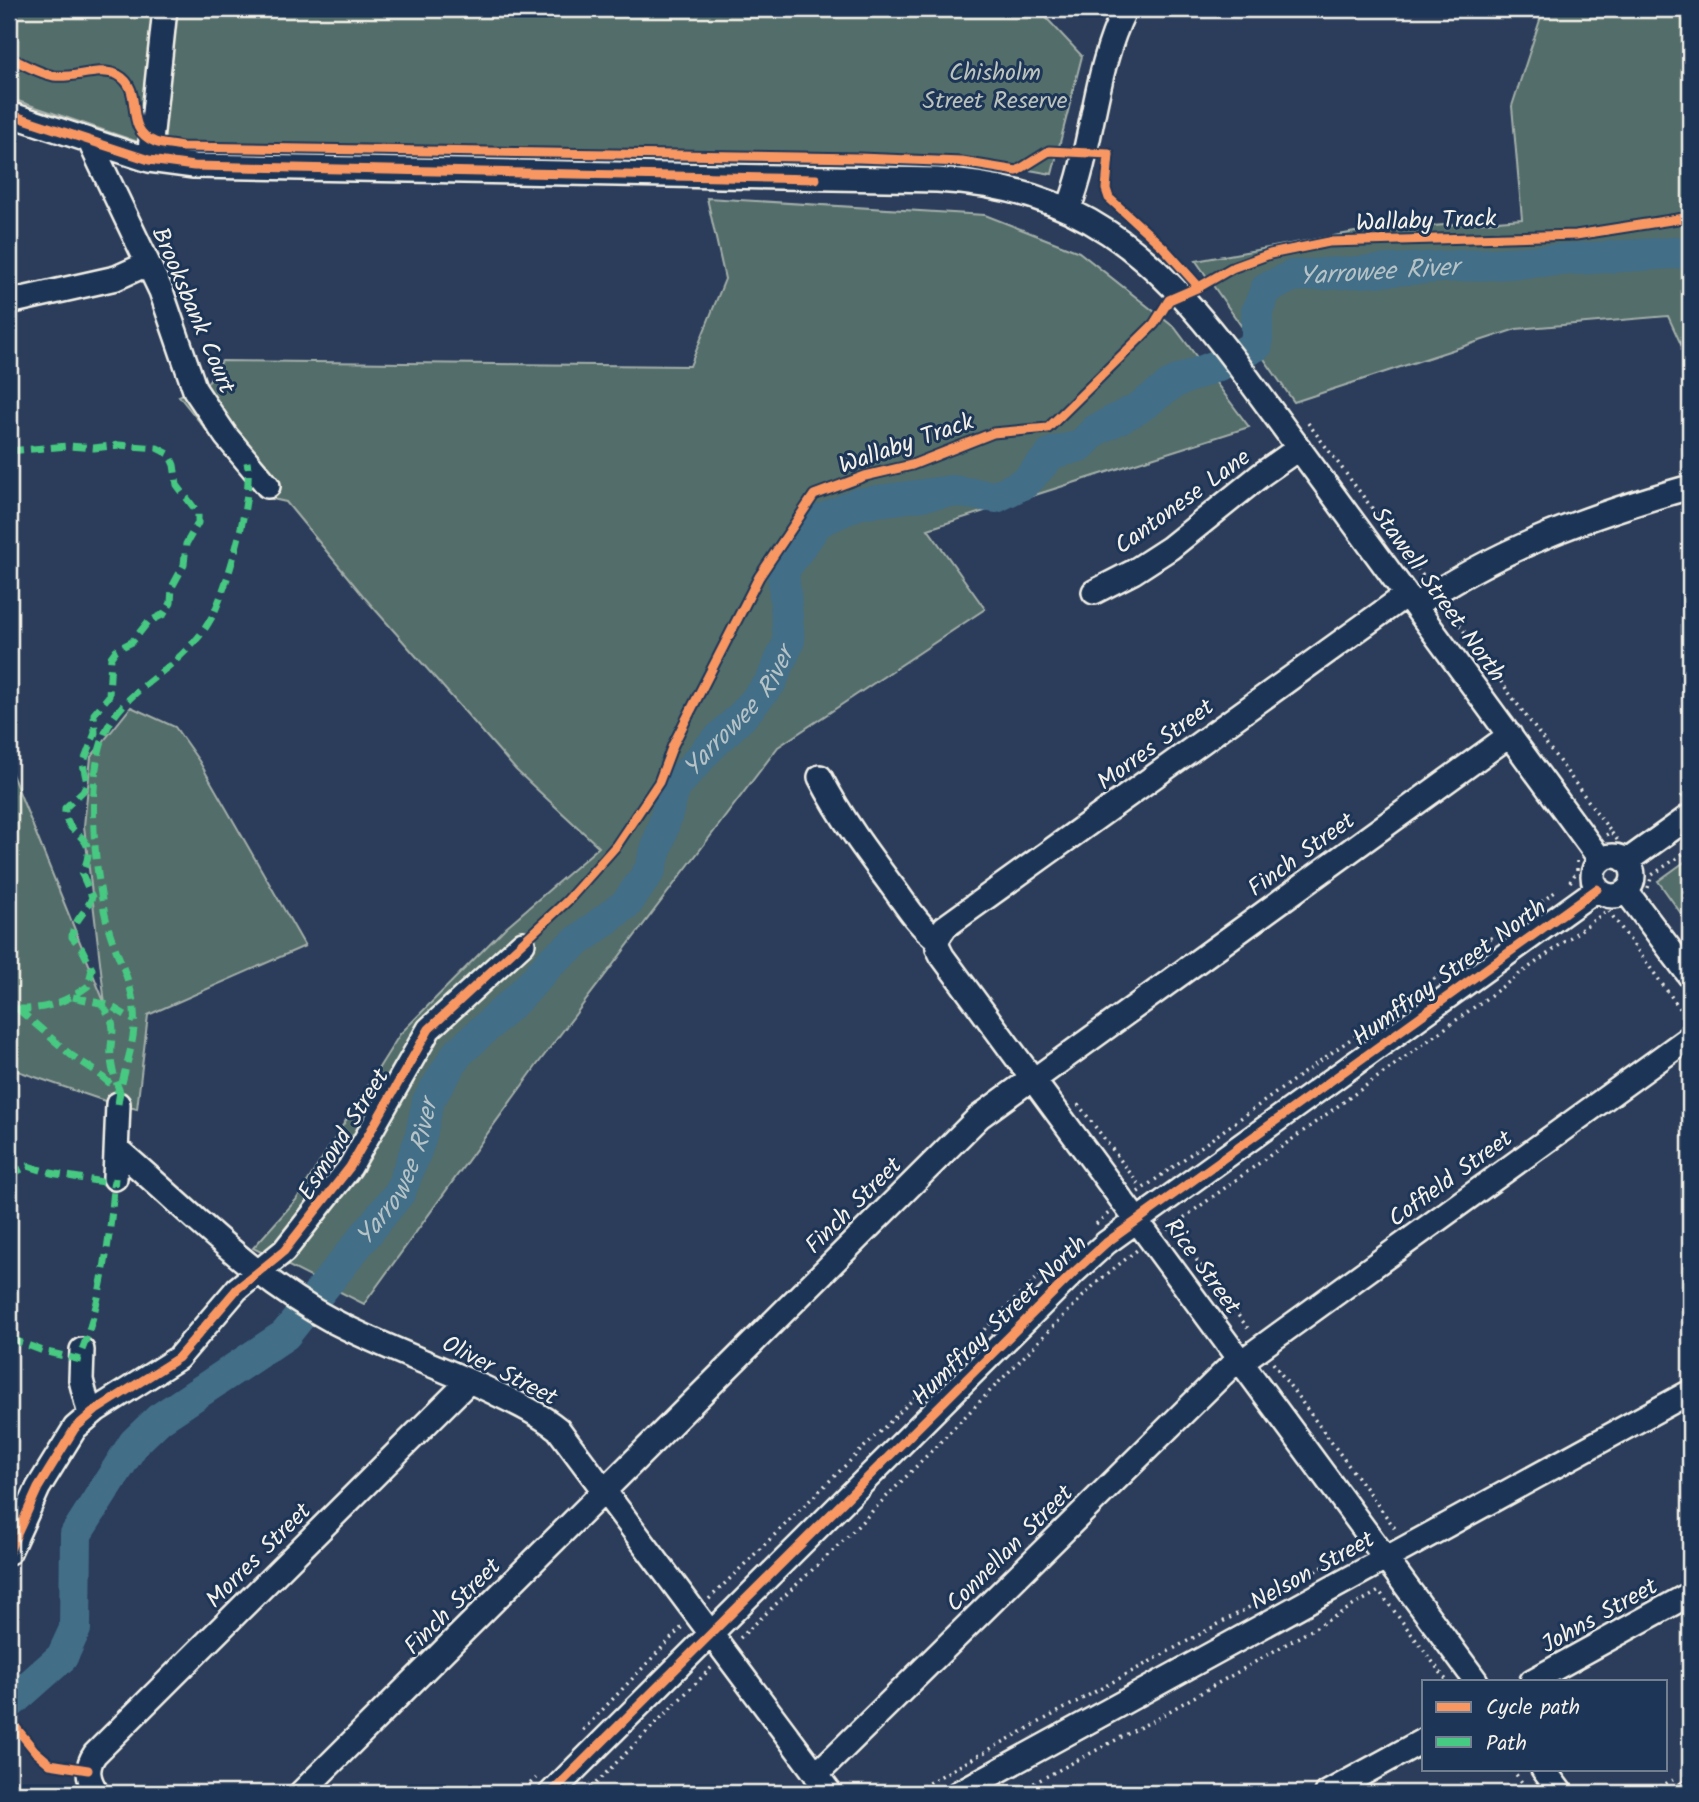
<svg xmlns="http://www.w3.org/2000/svg" width="1699" height="1802" font-family="Kalam,sans-serif">
  <style>
    .green { fill: #536d6a; stroke: #a4afa9; stroke-width: 2 }
    .lines { fill: none; stroke-linecap: round; stroke-linejoin: round }
    .river { stroke: #426e88; stroke-width: 32 }
    .minor-casing { stroke: #f4f1e8; stroke-width: 28 }
    .path { stroke: #f4f1e8; stroke-width: 3.5; stroke-dasharray: 2 5; stroke-linecap: butt }
    .minor { stroke: #1d3557; stroke-width: 23 }
    .quiet { stroke: #46c982; stroke-width: 7; stroke-dasharray: 14 7; stroke-linecap: butt }
    .cycleway-casing { stroke: #1d3557; stroke-width: 13 }
    .cycleway { stroke: #f99763; stroke-width: 9 }
    .labels { text-anchor: middle; stroke-width: 6; stroke-linejoin: round; paint-order: stroke }
    .park-label { font-size: 24px; fill: #bcc3bc; stroke: #1d3557 }
    .street-label { font-size: 24px; fill: #f4f1e8; stroke: #1d3557 }
    .water-label { font-size: 26px; font-style: italic; fill: #b6c3c6; stroke: #1d3557 }
  </style>
  <rect width="100%" height="100%" fill="#2b3d5b"/>
  <filter id="ink" filterUnits="userSpaceOnUse"><feTurbulence type="fractalNoise" baseFrequency=".0143" numOctaves="2"/><feDisplacementMap in="SourceGraphic" scale="14" xChannelSelector="R" yChannelSelector="G"/><feConvolveMatrix kernelMatrix="1 2 1 2 8 2 1 2 1" color-interpolation-filters="sRGB"/></filter>
  <g filter="url(#ink)">
    <path class="green" d="M9,9H1038L1082,56L1052,174L961,158L830,160L150,146L9,98Z
      M1539,9H1690V364L1668,316L1516,329L1294,402L1196,261L1355,232L1522,219L1512,106L1540,20Z
      M707,198L985,215L1079,252L1175,328L1249,427L928,529L985,609L778,747L537,1065L364,1304L253,1248L296,1200L400,1034L506,927L599,847L516,770L365,598L286,502L259,496L179,396L206,385L222,361L690,366L725,279Z
      M131,707L175,727L199,761L305,946L148,1015L137,1109L105,1101L9,1068V767L105,1004L84,826L91,757Z
      M1690,858V926L1658,881Z"/>
    <g class="lines">
      <path class="river" id="s1" d="M9,1704L62,1657L75,1629L76,1534L134,1443L159,1419L285,1335L400,1192L420,1140L428,1101L457,1054L521,995L553,960L627,903L650,870L675,787L707,750L743,715L771,682L789,641L783,571L818,522L857,504L952,491L996,497L1026,482L1052,453L1080,446L1096,430L1137,409L1175,382L1221,364L1257,345V312L1266,289L1292,276L1690,252"/>
      <defs>
        <path id="minor" d="M9,114L149,160L194,166L937,180C1080,188 1152,252 1235,361L1600,859
          M90,142L161,291L195,390L226,436L268,486
          M149,160L165,9
          M1068,210C1094,145 1093,72 1125,9
          M9,302L116,278L147,264
          M1094,592L1133,572L1170,548L1262,474L1299,448
          M1415,606C1497,549 1594,514 1690,487
          M820,777C841,818 868,854 895,890C908,908 919,926 937,939L938,948L942,956L1476,1681
          M1593 876a20 20 0 1 1 40 0a20 20 0 1 1-40 0Z
          M1627,861L1690,816
          M1626,891L1690,976
          M937,939L945,927L963,914L1406,595
          M117,1149C187,1208 251,1278 333,1321C385,1348 441,1367 493,1392C516,1403 538,1413 558,1429L830,1793
          M115,1178L118,1104
          M82,1350L81,1380L90,1415
          M1241,1362L1690,1037
          M9,1552L38,1488L75,1428L96,1410L178,1358L237,1289L284,1251L350,1167L429,1029L523,943
          M1532,1681L1690,1594
          M1543,1769L1561,1793
          M816,1775L1238,1359
          M97,1793C88,1780 85,1768 95,1754L469,1381
          M301,1793L979,1117L1024,1084L1042,1074L1510,735
          M551,1793L1073,1273L1106,1243L1597,889
          M958,1793L1690,1392
          M1327,1793L1424,1740
          M1688,1793L1690,1792"/>
      </defs>
      <use href="#minor" class="minor-casing"/>
      <path class="path" d="M1308,423L1423,576
        M1447,608L1611,832
        M1681,797L1690,790
        M1606,835L1611,832L1618,841L1620,840
        M1570,882L1577,871V860
        M1648,888L1652,875L1690,849
        M1078,1104L1140,1186
        M1138,1192L1555,892
        M1096,1224L1109,1213
        M1171,1226L1250,1331
        M1167,1230L1608,910L1687,1018
        M1273,1363L1397,1531
        M709,1599L1051,1264
        M740,1638L844,1540L1096,1283L1137,1250
        M583,1730L682,1627
        M1512,1769L1530,1793
        M520,1793L536,1778
        M586,1793L713,1666
        M910,1793L1350,1552
        M1015,1793L1152,1721L1379,1591L1447,1681
        M1647,1793L1673,1780"/>
      <use href="#minor" class="minor"/>
      <path class="quiet" d="M9,451L69,446L94,448L119,445L157,448L169,454L174,465L177,485L198,513V523L186,544L184,565L172,587L171,603L164,614L148,622L132,642L116,650L111,657L109,696L94,714L95,733L83,764L87,783L83,791L65,808C63,841 103,829 82,874L92,897C87,912 72,921 72,937L82,949L92,969L88,986C64,1004 38,1012 9,1008
        M73,997L109,1005L135,1021
        M100,1002C122,1031 109,1029 111,1059C112,1071 116,1082 120,1092
        M18,1009L71,1055L94,1070L120,1092
        M118,1104C122,1072 137,1043 134,1010C132,981 117,957 109,930C95,881 86,789 102,741C116,696 162,678 191,645C200,637 207,626 213,615C228,584 254,495 247,462
        M9,1175L28,1166L51,1173L114,1184
        M9,1338L43,1351L81,1360
        M82,1350C103,1296 110,1235 115,1178"/>
      <defs>
        <path id="cycleway" d="M9,57C23,64 38,73 54,76C75,79 98,66 118,75C146,90 121,129 155,142C163,145 173,145 182,147L859,158L962,162L1017,171L1049,151L1109,154L1106,189L1109,198L1163,247L1199,287
          M9,114L149,160L194,166L816,179
          M9,1552L38,1488L75,1428L96,1410L178,1358L237,1289L284,1251L350,1167L429,1029L567,901L616,846L659,782L673,745L759,577L814,495L865,476L912,465L993,433L1048,428L1154,324L1169,300L1199,287L1232,268L1270,254L1329,242L1576,235L1690,217
          M9,1719L35,1751L50,1764L88,1770
          M551,1793L1073,1273L1106,1243L1597,889"/>
      </defs>
      <use href="#cycleway" class="cycleway-casing"/>
      <use href="#cycleway" class="cycleway"/>
    </g>
  </g>
  <g class="labels">
    <g class="park-label">
      <text x="995" y="80">Chisholm<tspan x="995" dy="28">Street Reserve</tspan></text>
    </g>
    <g class="street-label">
      <text transform="translate(1426 220) rotate(-2)" y="8">Wallaby Track</text>
      <text transform="translate(194 310) rotate(67)" y="8">Brooksbank Court</text>
      <text transform="translate(906 443) rotate(-19)" y="8">Wallaby Track</text>
      <text transform="translate(1182 501) rotate(-36)" y="8">Cantonese Lane</text>
      <text transform="translate(1439 594) rotate(54)" y="8">Stawell Street North</text>
      <text transform="translate(1155 744) rotate(-36)" y="8">Morres Street</text>
      <text transform="translate(1301 854) rotate(-36)" y="8">Finch Street</text>
      <text transform="translate(1449 972) rotate(-36)" y="8">Humffray Street North</text>
      <text transform="translate(343 1134) rotate(-58)" y="8">Esmond Street</text>
      <text transform="translate(1450 1178) rotate(-36)" y="8">Coffield Street</text>
      <text transform="translate(853 1205) rotate(-45)" y="8">Finch Street</text>
      <text transform="translate(1203 1266) rotate(54)" y="8">Rice Street</text>
      <text transform="translate(999 1320) rotate(-44)" y="8">Humffray Street North</text>
      <text transform="translate(500 1370) rotate(27)" y="8">Oliver Street</text>
      <text transform="translate(1009 1548) rotate(-45)" y="8">Connellan Street</text>
      <text transform="translate(258 1555) rotate(-45)" y="8">Morres Street</text>
      <text transform="translate(1312 1570) rotate(-29)" y="8">Nelson Street</text>
      <text transform="translate(452 1606) rotate(-45)" y="8">Finch Street</text>
      <text transform="translate(1599 1615) rotate(-29)" y="8">Johns Street</text>
    </g>
    <g class="water-label">
      <text dy="9" stroke="none"><textPath href="#s1" startOffset="2161">Yarrowee River</textPath></text>
      <text dy="9" stroke="none"><textPath href="#s1" startOffset="1279">Yarrowee River</textPath></text>
      <text dy="9" stroke="none"><textPath href="#s1" startOffset="691">Yarrowee River</textPath></text>
    </g>
  </g>
  <rect width="1699" height="1802" fill="none" stroke="#1d3557" stroke-width="35"/>
  <rect x="18" y="18" width="1664" height="1767" fill="none" stroke="#f4f1e8" stroke-width="2.5" filter="url(#ink)"/>
  <rect x="1422" y="1680" width="245" height="91" fill="#1d3557" stroke="#738091" stroke-width="2"/>
  <rect x="1436" y="1702" width="35" height="10" fill="#f99763" stroke="#738091" stroke-width="2"/>
  <text x="1486" y="1714" font-size="21" fill="#f4f1e8">Cycle path</text>
  <rect x="1436" y="1737" width="35" height="10" fill="#46c982" stroke="#738091" stroke-width="2"/>
  <text x="1486" y="1750" font-size="21" fill="#f4f1e8">Path</text>
</svg>
